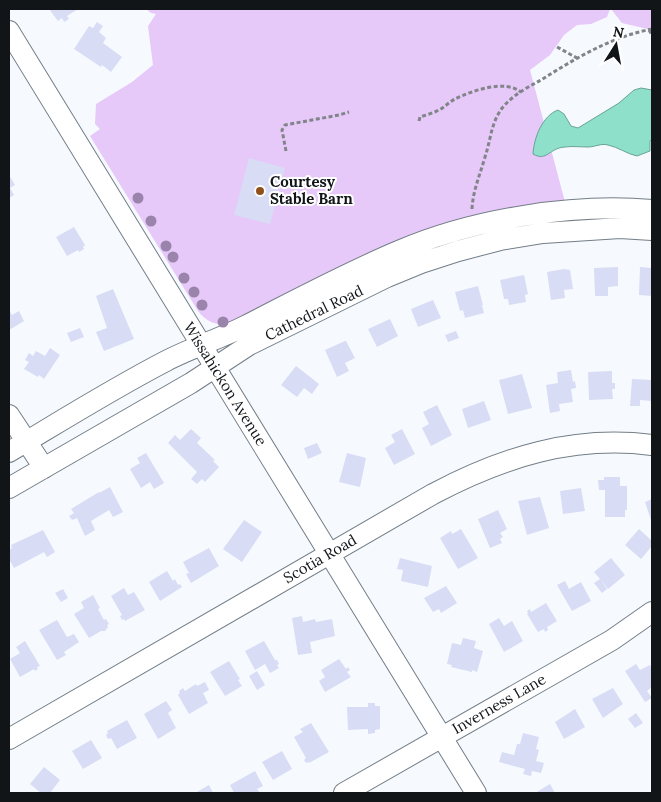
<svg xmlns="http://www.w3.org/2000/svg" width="661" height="802" font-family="Lora,serif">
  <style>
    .green { fill: #e6c8f9 }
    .water { fill: #8ee0ca; stroke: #68a395 }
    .building { fill: #d8dcf5 }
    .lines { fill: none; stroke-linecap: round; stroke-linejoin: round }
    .minor-casing { stroke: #737e87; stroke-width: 22 }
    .path { stroke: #818589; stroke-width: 3; stroke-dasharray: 4 2.5; stroke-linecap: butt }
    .minor { stroke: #fff; stroke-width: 20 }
    .tree { fill: #9a84ab }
    .poi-dot { fill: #90501b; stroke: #fff; stroke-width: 2 }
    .labels { text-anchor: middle; stroke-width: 4; stroke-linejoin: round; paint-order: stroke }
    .poi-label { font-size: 15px; font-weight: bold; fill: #111518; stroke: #fff; text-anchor: start }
    .street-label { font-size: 15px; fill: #111518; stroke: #fff }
  </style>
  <rect width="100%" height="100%" fill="#f6faff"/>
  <path class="green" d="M146,9H610L607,17L591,24L577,25L564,35L550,55L530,70L565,202L521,208L229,325C216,325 206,322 198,311L90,136L100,129L95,124L96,104L132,82L153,65L148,26L156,14L151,13Z
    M611,9H652V30L622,23Z"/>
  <path class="water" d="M641,88L652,90V139L650,141V151L637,156C627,154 618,147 608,145C601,143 595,147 588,147C581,147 573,146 565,147C549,148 547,162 533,154C534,138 542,116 558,110L564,114L571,126L578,128L619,103L634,90Z"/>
  <path class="building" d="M49,9H78L67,16L69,19L64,22L62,18L58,21Z
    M97,22L103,26L99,32L106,38L103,43L122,57L111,72L102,65L101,67L74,49L89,26L93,28Z
    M249,158L285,168L270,224L234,215Z
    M9,175L15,185L10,188L14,195L9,198Z
    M74,227L85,245L83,247L84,249L79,252L78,250L67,256L56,237Z
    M618,267V286L608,287V296H595L594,268Z
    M640,267L652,268V296L639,295Z
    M564,269L570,270L573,289L564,290L565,298L551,300L547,272Z
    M524,275L528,294L525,295L526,302L509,305L508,299H504L500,280Z
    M478,286L483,305H482L484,313L465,318L463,310L460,311L455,292Z
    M113,289L134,339L104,351L96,332L107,328L96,296Z
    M433,300L441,318L418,327L411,309Z
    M9,310L12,315L19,311L24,321L9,330Z
    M390,319L398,336L377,347L368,329Z
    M80,328L84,337L71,342L67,333Z
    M456,331L459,338L448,342L445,335Z
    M345,341H346L355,358L345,363L349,371L337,377L325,350Z
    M50,348L60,355L44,379L39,375L38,377L24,369L29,362L25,360L29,353L33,356L36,351L45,356Z
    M296,366L319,384L312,394L304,388L297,397L281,385Z
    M571,370L573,382L575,381L576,388L571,389L573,402L559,404L560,411L550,413L546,385L558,383L557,372Z
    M612,371V383H615V389H612L613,399L589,400L588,372Z
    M522,374L532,408L508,414L499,380Z
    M632,379L652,380V401L640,400V406H630Z
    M484,401L491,420L468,428L462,409Z
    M437,405L452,435L431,446L422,428L429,424L423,412Z
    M191,429L201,438L197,443L215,460L213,461L219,467L205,482L202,479L197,484L191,479L197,472L168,443L175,435L180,440Z
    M402,429L415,454L394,465L385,448L395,442L391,435Z
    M317,443L322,453L308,459L304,448Z
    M146,453L164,483L154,489L150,482L141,488L130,469L140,463L137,458Z
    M347,453L366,458L360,487L339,482Z
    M604,477H620V486H627V510H625V517H605V490H599L598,480H604Z
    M110,487L123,512L113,517L109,510L91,521L95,530L85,536L77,518L72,520L69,516L74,513L71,509L99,492V493Z
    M581,488L585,511L563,514L560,491Z
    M540,497L549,528L527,535L518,501Z
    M652,499V523L645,502Z
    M498,510L507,529L500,533L503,537L500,539L502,543L490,548L478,519Z
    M244,520L262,532L242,562L223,549Z
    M461,529L478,558L458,569L440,538L451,531L452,534Z
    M639,529L652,541V546L641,559L625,545Z
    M43,530L55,552L47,557L44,552L14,568L9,559V550L12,548L11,545Z
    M209,548L219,566L191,583L186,574L189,573L183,562Z
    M400,558L432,566L428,587L401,581L403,570L397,569Z
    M611,558L625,575L608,589L601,580L607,589L602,593L594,583L600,579L594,572Z
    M167,571L173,581L175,579L178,585L180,584L182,587L160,601L149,582Z
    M565,581L569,589L581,582L591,601L572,611L557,585Z
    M446,586L457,603L441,613L439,609L433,612L424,598Z
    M124,588L128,595L134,592L145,610L125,621L124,619L122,620L120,616L122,615L111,596Z
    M63,589L68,598L61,602L55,593Z
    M93,595L100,608L98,609L104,620L106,619L109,624L107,625L108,627L105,631H101L89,638L74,614L84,608L81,602Z
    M546,603L557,621L547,627L548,630L545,632L544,629L538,632L527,614L528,613L527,611L530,609L531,612Z
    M302,616L303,622L315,619L316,622L332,619L335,636L310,642L312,653L298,655L292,618Z
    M499,618L504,626L512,621L523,641L504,652L489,624Z
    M57,620L67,637L74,634L79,642L64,652L66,655L57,660L39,630Z
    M463,638L476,641L474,648L483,651L477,672L472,670V672L451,667L452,665L447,664L452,643L461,645Z
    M25,641L40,666L37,667L38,669L35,671L34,669L20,677L10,659L20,653L16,647Z
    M264,641L275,660H277L279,664L277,665L279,668L270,673L265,664L255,670L245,651Z
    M339,659L346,669L348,667L350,670L347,672L351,677L325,692L319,681L325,677L321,670Z
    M229,661L240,679L238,680L242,686L225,696L210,672Z
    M636,664L640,670L650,665L652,669V687L647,691L652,698L645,702L625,671Z
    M257,671L265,685L257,690L249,676Z
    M205,682L209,690L203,693L208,703L189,714L178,695L180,693L179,691L183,688L185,691L196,684L197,686Z
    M613,688L623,704L603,718L592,699Z
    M166,701L172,710L168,713L176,728L158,739L144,714Z
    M368,703H375V706H380V729L375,730V733L368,734V729L348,730L347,707H368Z
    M575,709L585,727L564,739L555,722Z
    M636,713L643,723L635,728L628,719Z
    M127,720L137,738L117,749L111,738L108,739L106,735L108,733L107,731Z
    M311,723L329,752L309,763L308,762L306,763L304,760L306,758L294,737L303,732L300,729Z
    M523,733L539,737L536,749L539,750L536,761L544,763L541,773L532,771L531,776L523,774L525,769L499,762L502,752L514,755L517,744H520Z
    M91,740L102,758L83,769L72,751Z
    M282,751L292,769L273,780L262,762Z
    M44,767L60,780L50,793H41L30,784Z
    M255,771L263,786L257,789L260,793H234L230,785Z
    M550,784L555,793H535Z
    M209,785L213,793H195Z"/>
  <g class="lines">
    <defs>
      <path id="minor" d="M9,31L476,793
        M9,415L44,468
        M9,452C61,421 112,389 166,361C191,348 219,339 245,326C296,300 348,272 401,250C474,219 573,203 652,210
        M9,488L191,383L249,345L387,277L421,263L458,251L500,240L543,233L620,228L652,230
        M9,739L433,494C503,457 573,435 652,445
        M344,793L612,640L652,612"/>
    </defs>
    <use href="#minor" class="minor-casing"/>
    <path class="path" d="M649,30L652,35
      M557,47L577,58
      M419,121L420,117C426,115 433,113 439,110C445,107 449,102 455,99C471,91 505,79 521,92
      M286,151L282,130L285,125L339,115L349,112
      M472,209C473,190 480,175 485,157C491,139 491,122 503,107C513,95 528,87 541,80C576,58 611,37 652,29"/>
    <use href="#minor" class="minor"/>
  </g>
  <g class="tree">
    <circle cx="138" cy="198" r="5.5"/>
    <circle cx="151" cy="221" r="5.5"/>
    <circle cx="166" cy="246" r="5.5"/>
    <circle cx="173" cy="257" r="5.5"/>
    <circle cx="184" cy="278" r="5.5"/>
    <circle cx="194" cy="292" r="5.5"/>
    <circle cx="202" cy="305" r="5.5"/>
    <circle cx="223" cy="322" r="5.5"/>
  </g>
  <circle class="poi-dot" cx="260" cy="191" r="5"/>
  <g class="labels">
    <g class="poi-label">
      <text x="270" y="187">Courtesy<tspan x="270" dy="17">Stable Barn</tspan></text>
    </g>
    <g class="street-label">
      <text transform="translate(314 313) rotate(-26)" y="5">Cathedral Road</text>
      <text transform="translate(225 384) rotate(58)" y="5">Wissahickon Avenue</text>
      <text transform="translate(320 559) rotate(-30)" y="5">Scotia Road</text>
      <text transform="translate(499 704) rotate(-30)" y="5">Inverness Lane</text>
    </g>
  </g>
  <rect width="661" height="802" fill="none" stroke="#111518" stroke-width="20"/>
  <g transform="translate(616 45) rotate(11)" stroke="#ffffff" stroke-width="4" paint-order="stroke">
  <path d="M0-4L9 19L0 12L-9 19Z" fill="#111518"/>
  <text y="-8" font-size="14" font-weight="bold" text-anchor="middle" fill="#111518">N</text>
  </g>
</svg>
